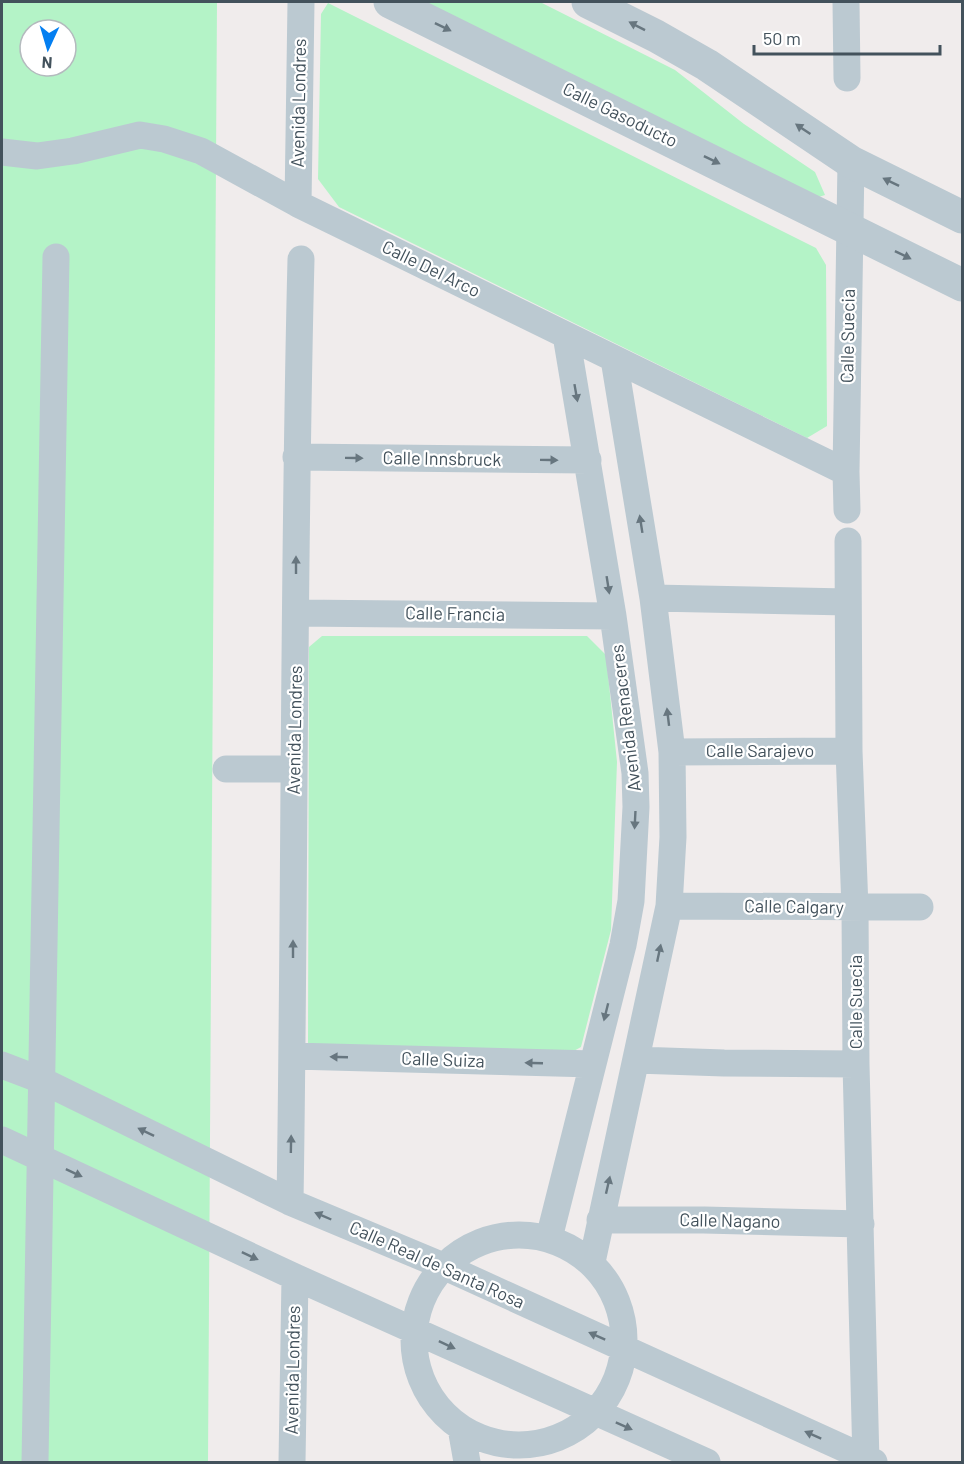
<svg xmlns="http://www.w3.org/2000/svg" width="964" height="1464" font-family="Barlow,sans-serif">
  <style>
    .green { fill: #b4f3c7; fill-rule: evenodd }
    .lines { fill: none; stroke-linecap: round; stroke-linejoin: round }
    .minor { stroke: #bbc9d1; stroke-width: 27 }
    .tertiary { stroke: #bbc9d1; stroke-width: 33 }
    .oneway { fill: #67767f }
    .labels { text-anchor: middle; stroke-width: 4.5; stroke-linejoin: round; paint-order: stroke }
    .street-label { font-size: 18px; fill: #43525c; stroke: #fff }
  </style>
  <rect width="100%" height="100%" fill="#f0ecec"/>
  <path class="green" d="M2,2H217L208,1462H2ZM30,30H66V66H30Z
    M408,2H540L675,70L744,124L815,172L825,195L809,200Z
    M328,3L816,248L826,265L827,426L807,438L339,207L318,179L321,14Z
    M322,636H587L606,655L617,762L611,930L581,1047L563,1057L308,1044L309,647Z"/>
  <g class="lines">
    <path class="minor" d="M846,2L847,78
      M2,152L37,156L73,151L140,135L164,139L201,151L298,204L846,472
      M298,204L301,2
      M296,457L588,460
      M847,510L846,472L851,162
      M848,541L849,751L855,908L856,1064L866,1462
      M653,598L848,602
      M296,613L613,616
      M672,752L849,751
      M226,769H294
      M669,906L920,907
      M293,1056L593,1064
      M636,1060L724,1063L856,1064
      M2,1065L41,1080L290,1202L443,1266L874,1462
      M2,1140L295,1277L707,1462
      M290,1202C295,888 293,573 301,259
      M600,1220H704L861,1224
      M414 1340a105 105 0 1 1 210 0a105 105 0 1 1-210 0Z
      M549,1238L623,945L631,901L636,807L635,773L613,616L566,335
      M592,1262L669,906L673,837L672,752L653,598L614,359
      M461,1428L467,1462
      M35,1462L56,257
      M292,1462L295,1277"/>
    <path class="tertiary" d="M390,2L962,285
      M588,2L656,36L707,65L851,162L962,217"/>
  </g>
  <defs><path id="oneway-solid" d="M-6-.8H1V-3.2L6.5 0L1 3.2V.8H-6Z" transform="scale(1.5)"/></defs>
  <g class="oneway">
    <use href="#oneway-solid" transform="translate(637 26) rotate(-153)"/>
    <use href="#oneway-solid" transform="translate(443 27) rotate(26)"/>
    <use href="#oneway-solid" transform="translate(803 129) rotate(-146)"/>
    <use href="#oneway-solid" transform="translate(712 160) rotate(26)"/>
    <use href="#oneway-solid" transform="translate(891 182) rotate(-154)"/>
    <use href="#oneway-solid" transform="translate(903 255) rotate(26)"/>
    <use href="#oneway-solid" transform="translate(576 393) rotate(80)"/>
    <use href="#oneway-solid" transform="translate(354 458) rotate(1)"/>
    <use href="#oneway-solid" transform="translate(549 460) rotate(1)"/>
    <use href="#oneway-solid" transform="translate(641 524) rotate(-99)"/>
    <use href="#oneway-solid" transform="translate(296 565) rotate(-90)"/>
    <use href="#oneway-solid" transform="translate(608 585) rotate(81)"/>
    <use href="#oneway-solid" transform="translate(668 717) rotate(-97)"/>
    <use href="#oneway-solid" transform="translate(635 820) rotate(93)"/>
    <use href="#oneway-solid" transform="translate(293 949) rotate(-90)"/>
    <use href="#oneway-solid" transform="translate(659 953) rotate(-78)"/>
    <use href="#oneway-solid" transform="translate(606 1012) rotate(104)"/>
    <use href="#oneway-solid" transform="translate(339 1057) rotate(-178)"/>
    <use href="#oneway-solid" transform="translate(534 1063) rotate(-178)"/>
    <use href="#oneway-solid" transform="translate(146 1132) rotate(-154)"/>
    <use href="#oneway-solid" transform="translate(291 1144) rotate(-89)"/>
    <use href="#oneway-solid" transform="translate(74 1173) rotate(25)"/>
    <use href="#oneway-solid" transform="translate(608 1185) rotate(-77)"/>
    <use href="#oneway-solid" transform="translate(323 1216) rotate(-157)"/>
    <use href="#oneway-solid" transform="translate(250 1256) rotate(25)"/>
    <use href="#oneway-solid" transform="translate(597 1336) rotate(-156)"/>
    <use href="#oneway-solid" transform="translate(447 1345) rotate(25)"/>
    <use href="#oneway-solid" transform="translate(624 1426) rotate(24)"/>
    <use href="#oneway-solid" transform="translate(813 1435) rotate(-156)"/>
  </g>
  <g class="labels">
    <g class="street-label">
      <text transform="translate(299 103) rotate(-89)" y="6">Avenida Londres</text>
      <text transform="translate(620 115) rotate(26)" y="6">Calle Gasoducto</text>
      <text transform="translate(431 269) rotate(26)" y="6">Calle Del Arco</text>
      <text transform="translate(848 336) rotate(-89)" y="6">Calle Suecia</text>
      <text transform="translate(442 459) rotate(1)" y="6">Calle Innsbruck</text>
      <text transform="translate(455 614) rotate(1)" y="6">Calle Francia</text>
      <text transform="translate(626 718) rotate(-97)" y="6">Avenida Renaceres</text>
      <text transform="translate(295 730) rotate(-89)" y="6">Avenida Londres</text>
      <text x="760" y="757">Calle Sarajevo</text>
      <text transform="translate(794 907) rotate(1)" y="6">Calle Calgary</text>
      <text transform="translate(856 1002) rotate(-90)" y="6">Calle Suecia</text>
      <text transform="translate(443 1060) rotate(2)" y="6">Calle Suiza</text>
      <text transform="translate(730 1221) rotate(1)" y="6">Calle Nagano</text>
      <text transform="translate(437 1265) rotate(24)" y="6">Calle Real de Santa Rosa</text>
      <text transform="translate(293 1370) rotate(-89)" y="6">Avenida Londres</text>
    </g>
  </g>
  <rect width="964" height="1464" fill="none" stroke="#43525c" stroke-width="6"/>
  <g transform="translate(48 48) rotate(184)"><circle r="28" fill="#ffffff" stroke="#b4babe" stroke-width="1.5"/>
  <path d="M0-4.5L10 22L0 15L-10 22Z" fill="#047ff1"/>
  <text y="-9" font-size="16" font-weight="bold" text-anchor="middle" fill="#43525c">N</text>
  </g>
  <path d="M754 45v9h186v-9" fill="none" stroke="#43525c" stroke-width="3"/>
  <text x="763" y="45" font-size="18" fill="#43525c" stroke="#ffffff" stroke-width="4.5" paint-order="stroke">50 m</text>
</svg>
